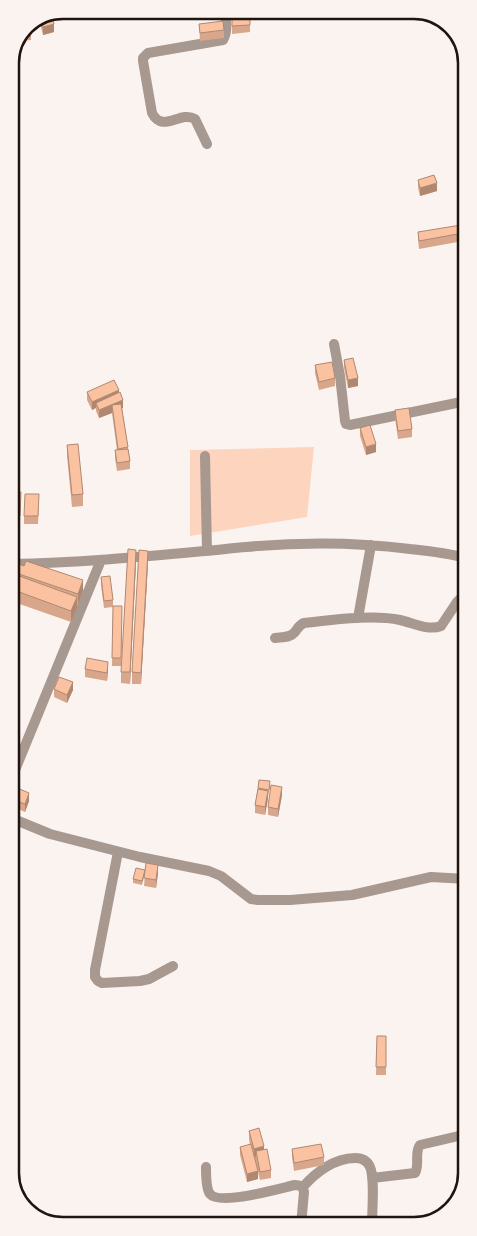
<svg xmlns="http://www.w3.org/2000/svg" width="477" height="1236" font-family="Helvetica,sans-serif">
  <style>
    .green { fill: #fdd4be }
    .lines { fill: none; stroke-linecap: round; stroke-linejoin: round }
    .street { stroke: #a79890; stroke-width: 10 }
    .wall { fill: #d8a78b }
    .shaded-wall { fill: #b08871 }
    .building { fill: #fbc2a2; stroke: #b08871 }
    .rim { fill: none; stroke: #20150e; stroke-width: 2.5 }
  </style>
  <rect width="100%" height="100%" fill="#fbf3f0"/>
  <path class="green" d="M314,447L307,517L190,536V450Z"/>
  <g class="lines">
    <path class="street" d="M444,21L465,53
      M207,144L195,119C180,110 163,134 152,113L143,61V58L148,53L223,40C228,32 227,19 223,10
      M334,344L340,376L345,421L346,424L350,425L466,401
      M205,456L207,551
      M11,564C76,563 140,557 205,551C219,550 232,548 246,547C300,542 356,542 410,549C429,551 448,553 466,558
      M358,618L371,545
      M275,638C283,637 290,638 295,632C298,628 299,625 304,623C332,620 373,614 400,620C413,623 428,631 441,626L457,602L466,593
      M11,780L101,560
      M11,818L50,834L140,857L209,871L221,876L251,899L258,900H290L352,895L431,877L467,879
      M118,852L95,970V977L98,981L102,983L140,981L149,979L173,966
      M206,1167C206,1173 206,1189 210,1194C220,1206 281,1188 295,1185C301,1185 303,1187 304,1192L301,1225
      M372,1178L415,1173C420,1165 414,1153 420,1145L467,1134
      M303,1187C315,1173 334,1158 355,1158C361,1158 367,1160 370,1167C375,1177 372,1212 372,1224"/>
  </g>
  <path class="wall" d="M52,15L54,32L43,35L39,20Z
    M232,18L250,25V32L232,34Z
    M199,24L224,30V38L200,41Z
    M26,25L31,32V40L20,41V39Z
    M418,180L437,191L420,196L418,188Z
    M418,232L463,233V241L419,249L418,240Z
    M344,360L358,386L348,388L344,368Z
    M315,365L335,378V386L319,390L315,373Z
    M87,392L119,393L123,408H122L130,461V469L117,471L115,458V450H117L112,413L99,418L96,411V408L92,410L87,400Z
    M395,410L412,429V437L398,439L395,418Z
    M360,428L376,452L366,455L360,436Z
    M67,445L83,494V506L72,507L67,456Z
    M11,492H21L20,524H11Z
    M39,502L38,524H24V516Z
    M136,562L130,684L121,683V672Z
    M148,563L141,684H132V672Z
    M13,572L83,591L78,605H77V608L71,622L11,601V574H13Z
    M101,577L113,600V606H122L121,666H112L113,607L104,608L101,585Z
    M85,669L108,670L107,681L85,677Z
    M54,689L73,690L67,703L54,697Z
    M259,780L270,785L265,815L255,813V805Z
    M11,795L29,801L25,812L11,806Z
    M282,795L278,817L268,815V807Z
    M145,873H158L156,888L144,886L145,874L142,885L133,883V879Z
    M377,1036H386V1075H376Z
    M249,1131L264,1150L271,1170V1178L260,1180L258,1172V1179L247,1182L240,1155V1147L250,1145L249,1139Z
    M292,1149L324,1157V1165L294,1171L292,1157Z"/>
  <path class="shaded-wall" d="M54,24V32L43,35V27Z
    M437,183V191L420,196V188Z
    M358,378V386L348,388V380Z
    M119,390V398L96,403V408L92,410V402Z
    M123,400V408L113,412L112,405V413L99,418V410Z
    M376,444V452L366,455V447Z
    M136,550V562L130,684V672Z
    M148,551V563L141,684V673Z
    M83,580V591L78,605V594Z
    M77,597V608L71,622V611Z
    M108,662V670L107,681V673Z
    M73,682V690L67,703V695Z
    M282,787V795L278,817V809Z
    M268,791V799L265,815V807Z
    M29,793V801L25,812V804Z
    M158,865V873L156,888V880Z
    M264,1146V1154L256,1151V1157H254V1149Z
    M258,1171V1179L247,1182V1174Z"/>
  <path class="building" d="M52,15L54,24L43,27L41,19Z
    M250,17V25L232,26V18Z
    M223,21L224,30L200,33L199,24Z
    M30,24L31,32L22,33L26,25Z
    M434,175L437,183L420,188L418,180Z
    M461,225L463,233L419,241L418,232Z
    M353,358L358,378L348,380L344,360Z
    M332,362L335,378L319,382L315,365Z
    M114,380L119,390L92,402L87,392Z
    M120,392L123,400L99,410L96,403Z
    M121,404L128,447L118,449L112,405Z
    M409,408L412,429L398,431L395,410Z
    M370,425L376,444L366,447L360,428Z
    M78,444L83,494L72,495L67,445Z
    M128,449L130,461L117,463L115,450Z
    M11,492H21L20,516H11Z
    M25,494H39L38,516H24Z
    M128,549L136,550L130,672H121Z
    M139,550L148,551L141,673L132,672Z
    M26,561L83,580L78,594L13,572L16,563L24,566Z
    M11,573L77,597L71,611L11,589Z
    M110,576L113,600L104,601L101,577Z
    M113,606H122L121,658H112Z
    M87,658L108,662L107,673L85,669Z
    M59,677L73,682L67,695L54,689Z
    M259,780L270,781L269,790L258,788Z
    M271,785L282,787L278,809L268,807Z
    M15,787L29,793L25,804L11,799V795Z
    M258,789L268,791L265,807L255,805Z
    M146,863L158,865L156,880L144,878Z
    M136,868L145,870L142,881L133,879Z
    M377,1036H386V1067H376Z
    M259,1128L264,1146L254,1149L249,1131Z
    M251,1144L258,1171L247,1174L240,1147Z
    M321,1144L324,1157L294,1163L292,1149Z
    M267,1149L271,1170L260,1172L256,1151Z"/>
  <path d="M0 0H477V1236H0ZM63 19H414A44 44 0 0 1 458 63V1173A44 44 0 0 1 414 1217H63A44 44 0 0 1 19 1173V63A44 44 0 0 1 63 19Z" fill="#fbf3f0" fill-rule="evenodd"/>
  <path class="rim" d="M63 19H414A44 44 0 0 1 458 63V1173A44 44 0 0 1 414 1217H63A44 44 0 0 1 19 1173V63A44 44 0 0 1 63 19Z"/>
</svg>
